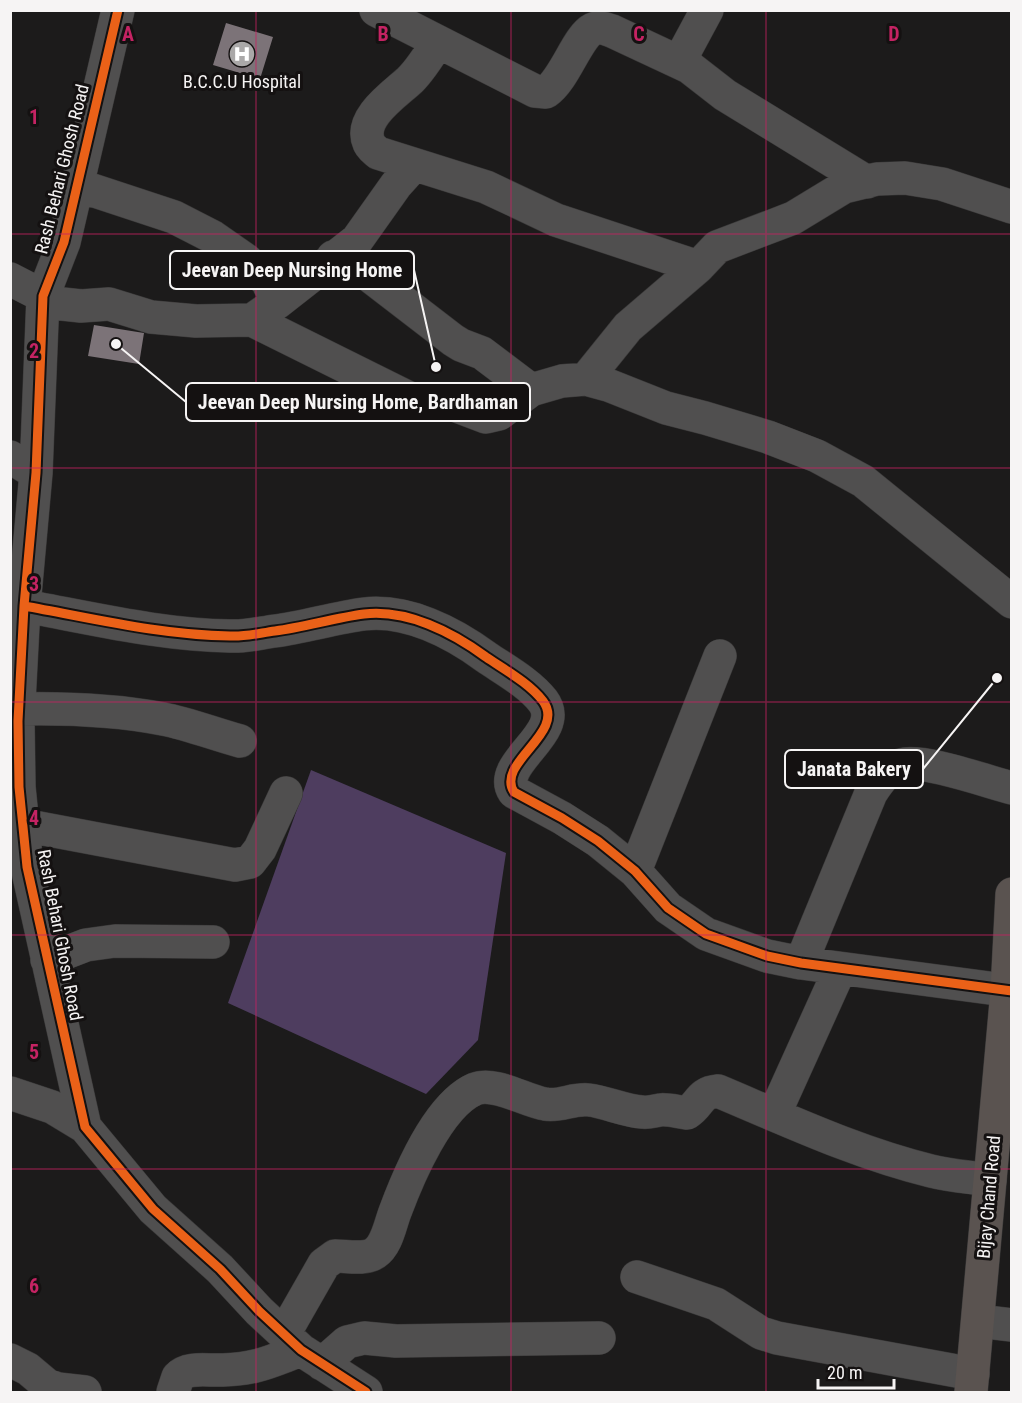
<svg xmlns="http://www.w3.org/2000/svg" width="1022" height="1403" font-family="'Roboto Condensed',sans-serif">
  <style>
    .water { fill: #4e3d5f }
    .building { fill: #7c7378 }
    .lines { fill: none; stroke-linecap: round; stroke-linejoin: round }
    .minor-casing { stroke: #393838; stroke-width: 34 }
    .major-casing { stroke: #393838; stroke-width: 34 }
    .minor { stroke: #504f4f; stroke-width: 33 }
    .major { stroke: #5a5350; stroke-width: 33 }
    .cycleway-casing { stroke: #141111; stroke-width: 13 }
    .cycleway { stroke: #ea6118; stroke-width: 9 }
    .grid { fill: none; stroke: #c52363; stroke-width: 1.5; stroke-opacity: 0.55 }
    .labels { text-anchor: middle; stroke-width: 6; stroke-linejoin: round; paint-order: stroke }
    .poi-label { font-size: 18px; fill: #f6f4f4; stroke: #141111 }
    .street-label { font-size: 18px; fill: #f6f4f4; stroke: #141111 }
    .grid-label { font-size: 20px; text-anchor: middle; font-weight: bold; fill: #c52363; stroke: #141111; stroke-width: 6; stroke-linejoin: round; paint-order: stroke }
    .leader { fill: none; stroke: #f6f4f4; stroke-width: 2 }
    .callout-dot { fill: #f6f4f4; stroke: #141111; stroke-width: 2 }
    .callout { fill: #141111; stroke: #f6f4f4; stroke-width: 2 }
    .callout-label { font-size: 20px; text-anchor: middle; font-weight: bold; fill: #f6f4f4 }
  </style>
  <rect width="100%" height="100%" fill="#1c1b1b"/>
  <path class="water" d="M311,770L506,853L478,1040L426,1094L228,1003Z"/>
  <path class="building" d="M226,23L273,37L260,79L213,65Z
    M94,325L144,333L139,364L88,356Z"/>
  <g class="lines">
    <defs>
      <path id="minor" d="M118,10L64,242L43,296L36,473L24,606L18,721L19,787L27,867L85,1127L153,1209L220,1269L259,1311L301,1350L366,1392
        M376,10L535,91L546,92C565,79 577,37 593,29C599,26 606,29 612,31L689,67
        M707,10L686,49L684,59L689,67L725,95L867,182
        M437,43C429,56 421,69 410,80C395,94 358,118 369,143C370,147 376,151 378,153L486,187L556,220L698,267
        M77,185L174,217L213,237L246,260L267,281L278,302
        M333,257L349,260L453,340L461,345L482,353L531,390
        M10,279L43,296
        M44,302L81,306L109,304L151,317L196,321L252,320L278,302L357,240L396,185L414,165
        M252,320L409,398L418,401L434,399L444,401L486,417L499,414L531,390L562,381L586,379L608,385L666,408L705,418L768,437L817,456L863,481L1012,602
        M586,379L628,327L698,267L717,247L793,218L844,187L877,179L905,178L942,184L1012,207
        M10,457L36,473
        M24,606C92,618 160,635 230,636C245,637 260,633 275,631C305,627 334,618 364,614C407,609 452,632 486,657C505,670 529,683 543,701C567,733 495,763 514,792L562,818L598,841L635,871L668,908L706,934L767,956L801,963L1012,991
        M19,709C68,708 116,710 163,719C189,724 214,734 240,741
        M23,825L235,865L250,862L260,849L286,793
        M635,871L720,656
        M47,960L86,945L115,941L213,942
        M801,963L871,793C879,781 886,770 901,765C922,758 988,782 1012,788
        M10,1093L52,1107L85,1127
        M774,1115L840,969
        M637,1277L716,1304L761,1333L777,1338L973,1374
        M978,1321L1012,1325
        M284,1334L324,1264L335,1256C347,1256 365,1260 375,1253C387,1245 390,1225 395,1212C408,1177 438,1105 475,1089C495,1081 525,1101 545,1104C560,1107 573,1098 589,1100C606,1102 625,1111 642,1112C648,1113 654,1111 660,1110C668,1109 678,1112 687,1113C701,1104 698,1093 718,1091C787,1120 857,1153 931,1171C950,1176 970,1177 990,1180
        M10,1360L28,1369L47,1385L58,1389L85,1392
        M322,1364L347,1342L364,1338L396,1341L599,1338
        M173,1392L178,1377C188,1366 209,1371 223,1370C257,1369 271,1361 301,1350"/>
      <path id="major" d="M971,1392L1007,991L1012,894"/>
    </defs>
    <use href="#minor" class="minor-casing"/>
    <use href="#major" class="major-casing"/>
    <use href="#minor" class="minor"/>
    <use href="#major" class="major"/>
    <defs>
      <path id="cycleway" d="M118,10L64,242L43,296L36,473L24,606L18,721L19,787L27,867L85,1127L153,1209L220,1269L259,1311L301,1350L366,1392
        M24,606C92,618 160,635 230,636C245,637 260,633 275,631C305,627 334,618 364,614C407,609 452,632 486,657C505,670 529,683 543,701C567,733 495,763 514,792L562,818L598,841L635,871L668,908L706,934L767,956L801,963L1012,991"/>
    </defs>
    <use href="#cycleway" class="cycleway-casing"/>
    <use href="#cycleway" class="cycleway"/>
  </g>
  <path class="grid" d="M256,10V1392M511,10V1392M766,10V1392M10,234H1012M10,468H1012M10,702H1012M10,935H1012M10,1169H1012"/>
  <defs>
    <symbol id="hospital-disc" viewBox="-11 -11 22 22"><circle r="9.5" fill="#aaa8a8" stroke="#141111"/><path d="M-5-5h3v3.5h4V-5h3V5h-3V1.5h-4V5h-3Z" fill="#fff"/></symbol>
  </defs>
  <g fill-rule="evenodd">
    <use href="#hospital-disc" x="227" y="39" width="30" height="30"/>
  </g>
  <g class="labels">
    <g class="poi-label">
      <text x="242" y="88">B.C.C.U Hospital</text>
    </g>
    <g class="street-label">
      <text transform="translate(62 169) rotate(-76)" y="6">Rash Behari Ghosh Road</text>
      <text transform="translate(60 935) rotate(79)" y="6">Rash Behari Ghosh Road</text>
      <text transform="translate(989 1197) rotate(-85)" y="6">Bijay Chand Road</text>
    </g>
  </g>
  <g class="grid-label">
    <text x="128" y="41">A</text>
    <text x="383" y="41">B</text>
    <text x="639" y="41">C</text>
    <text x="894" y="41">D</text>
    <text x="34" y="124">1</text>
    <text x="34" y="358">2</text>
    <text x="34" y="591">3</text>
    <text x="34" y="825">4</text>
    <text x="34" y="1059">5</text>
    <text x="34" y="1293">6</text>
  </g>
  <path class="leader" d="M436 367L414 270M116 344L186 402M997 678L923 769"/>
  <g class="callout-dot">
    <circle cx="436" cy="367" r="6"/>
    <circle cx="116" cy="344" r="6"/>
    <circle cx="997" cy="678" r="6"/>
  </g>
  <g class="callout">
    <rect x="170" y="251" width="244" height="38" rx="6"/>
    <rect x="186" y="383" width="344" height="38" rx="6"/>
    <rect x="785" y="750" width="138" height="38" rx="6"/>
  </g>
  <g class="callout-label">
    <text x="292" y="277">Jeevan Deep Nursing Home</text>
    <text x="358" y="409">Jeevan Deep Nursing Home, Bardhaman</text>
    <text x="854" y="776">Janata Bakery</text>
  </g>
  <rect width="1022" height="1403" fill="none" stroke="#f6f4f4" stroke-width="24"/>
  <path d="M818 1379v9h76v-9" fill="none" stroke="#f6f4f4" stroke-width="3"/>
  <text x="827" y="1379" font-size="18" fill="#f6f4f4" stroke="#141111" stroke-width="4.5" paint-order="stroke">20 m</text>
</svg>
